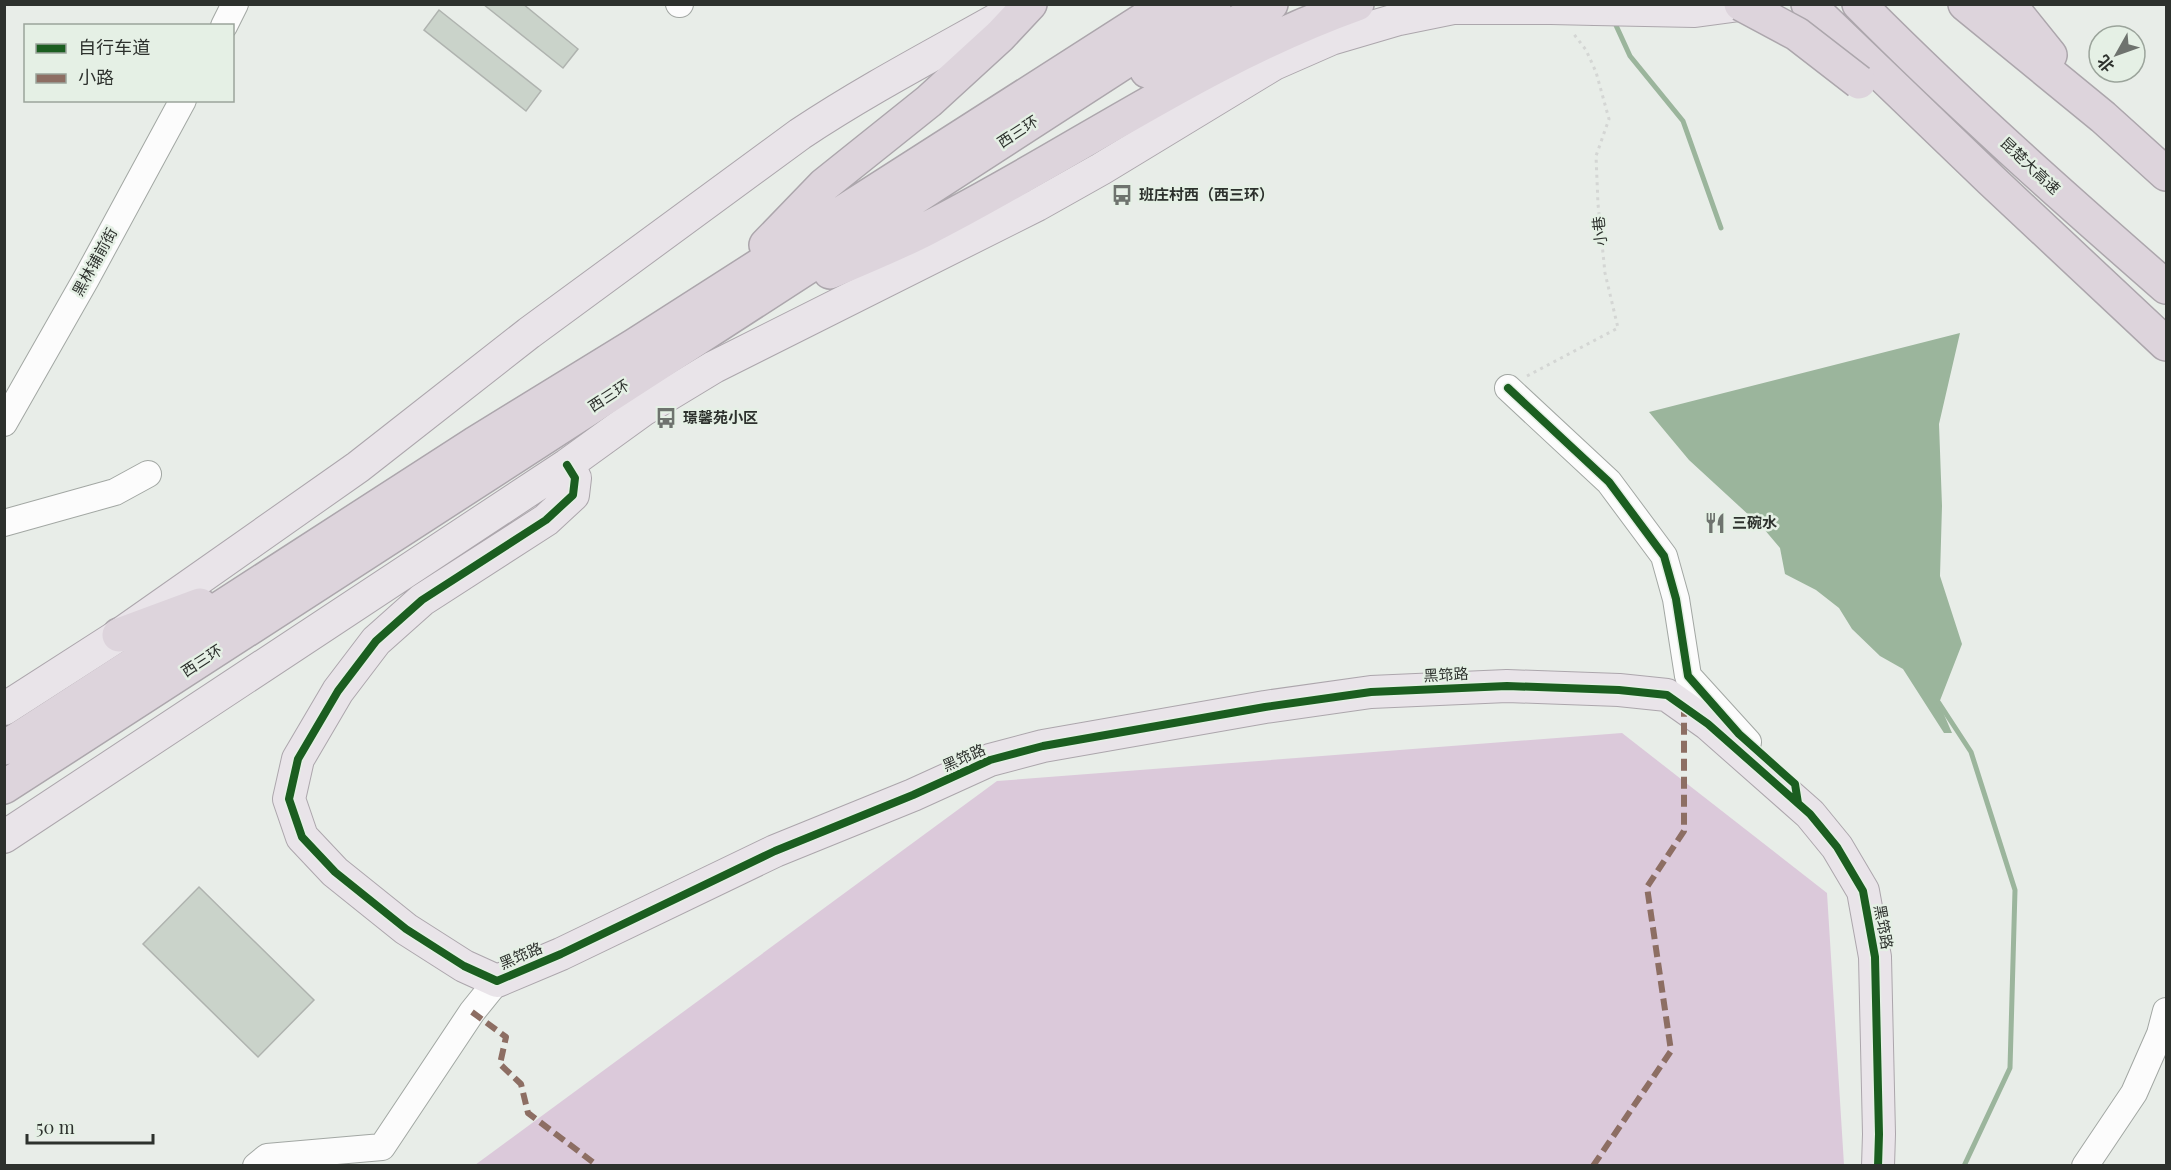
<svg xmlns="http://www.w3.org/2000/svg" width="2171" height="1170" font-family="'Playfair Display','Noto Sans SC',serif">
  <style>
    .forest { fill: #dbc9da }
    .water { fill: #9bb59c }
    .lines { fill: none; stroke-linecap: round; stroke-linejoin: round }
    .stream { stroke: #9bb59c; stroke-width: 5 }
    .building { fill: #cad3ca; stroke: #afb3af; stroke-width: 1.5 }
    .minor-casing { stroke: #a2a7a3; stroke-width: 28 }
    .major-casing { stroke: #aca6ac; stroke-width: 34 }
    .highway-casing { stroke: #aca6ac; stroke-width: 36 }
    .path { stroke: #d4d6d4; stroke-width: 3; stroke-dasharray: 3 4.5; stroke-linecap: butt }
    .minor { stroke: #fcfcfc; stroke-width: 26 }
    .major { stroke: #e9e4e9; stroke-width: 32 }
    .highway { stroke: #ddd4dc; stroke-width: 33 }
    .major-bridge-casing { stroke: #aca6ac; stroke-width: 34; stroke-linecap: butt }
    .highway-bridge-casing { stroke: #aca6ac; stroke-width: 36; stroke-linecap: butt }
    .major-bridge { stroke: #e9e4e9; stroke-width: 32 }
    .highway-bridge { stroke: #ddd4dc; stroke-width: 33 }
    .quiet { stroke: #8d6e63; stroke-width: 6; stroke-dasharray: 12 6; stroke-linecap: butt }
    .cycleway-casing { stroke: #e5f0e5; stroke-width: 11 }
    .cycleway { stroke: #1b5e20; stroke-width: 8 }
    .labels { text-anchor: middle; stroke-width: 5; stroke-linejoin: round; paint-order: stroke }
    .street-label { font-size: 15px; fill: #2d312d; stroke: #e5f0e5 }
    .poi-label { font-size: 15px; font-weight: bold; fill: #2d312d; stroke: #e5f0e5; text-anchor: start }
  </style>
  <rect width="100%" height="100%" fill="#e8ede8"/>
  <path class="forest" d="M1622,733L1827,893L1844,1165H475L997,781Z"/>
  <path class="water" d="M1960,333L1939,424L1942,506L1940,576L1962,644L1939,703L1952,733H1944L1903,669L1880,656L1852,629L1839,608L1816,590L1785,574L1780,548L1764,529L1689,460L1649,412Z"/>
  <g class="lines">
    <path class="stream" d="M1614,21L1630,56L1683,121L1721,228
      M1939,703L1971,752L2015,890L2010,1068L1964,1166"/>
  </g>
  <path class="building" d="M483,4H523L578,49L563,68Z
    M439,10L541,91L526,111L424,30Z
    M199,887L314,1000L258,1057L143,944Z"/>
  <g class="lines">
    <defs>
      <path id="minor" d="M679,4H680
        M224,26L235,4
        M1508,388L1609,482L1664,556L1676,599L1688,676L1748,742
        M4,423L86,279L183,100
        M4,523L115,492L148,474
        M256,1166L267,1157L382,1147L472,1012L497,981
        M2085,1166L2134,1093L2160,1034L2166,1011"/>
      <path id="major" d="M1595,9L1695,11L1747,4
        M567,465L575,478L573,495L546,520L422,600L376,641L338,691L298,759L289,799L302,837L335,872L406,929L464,966L497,981L561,954L775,851L913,795L990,760L1043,746L1265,707L1371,692L1507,686L1619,690L1667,695L1708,724L1810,814L1837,847L1863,891L1875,957L1879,1134L1878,1166
        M4,709L119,635L358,467L529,333L800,134C872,86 949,47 1024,4
        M4,837L567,465L643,410L714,367L1037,205L1101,169L1274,64L1331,39L1399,19L1453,8H1551"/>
      <path id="highway" d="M1808,4L1991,180L2166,344
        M1859,4C1957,103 2062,196 2166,287
        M1965,4L2103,117L2166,174
        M2009,4L2050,55
        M1147,71L1271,4
        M766,245L824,185L929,101L1000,36L1030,4
        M830,272C862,258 895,245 926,229C1070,156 1203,59 1357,4
        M119,635L200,605
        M4,748L474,444L635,345L1168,4
        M4,787L1214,4"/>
    </defs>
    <use href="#minor" class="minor-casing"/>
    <use href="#major" class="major-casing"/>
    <use href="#highway" class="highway-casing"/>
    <path class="path" d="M1527,376L1618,328L1605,273L1598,204L1596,156L1609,119L1596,72L1586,50L1573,33"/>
    <use href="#minor" class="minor"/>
    <use href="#major" class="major"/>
    <use href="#highway" class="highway"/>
    <defs>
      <path id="major-bridge" d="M1551,8L1595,9"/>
      <path id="highway-bridge" d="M1741,4L1797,34L1859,82"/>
    </defs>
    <use href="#major-bridge" class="major-bridge-casing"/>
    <use href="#highway-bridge" class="highway-bridge-casing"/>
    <use href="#major-bridge" class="major-bridge"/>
    <use href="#highway-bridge" class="highway-bridge"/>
    <path class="quiet" d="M472,1012L506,1037L500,1064L521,1084L528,1113L594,1163L593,1166
      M1593,1166L1671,1051L1647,887L1684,831V707"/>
    <defs>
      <path id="cycleway" d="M1508,388L1609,482L1664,556L1676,599L1688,676L1739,734L1795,784L1798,803
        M567,465L575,478L573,495L546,520L422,600L376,641L338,691L298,759L289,799L302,837L335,872L406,929L464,966L497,981L561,954L775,851L913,795L990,760L1043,746L1265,707L1371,692L1507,686L1619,690L1667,695L1708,724L1810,814L1837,847L1863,891L1875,957L1879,1134L1878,1166"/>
    </defs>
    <use href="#cycleway" class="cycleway-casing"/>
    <use href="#cycleway" class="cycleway"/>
  </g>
  <defs>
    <symbol id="bus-bare" viewBox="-9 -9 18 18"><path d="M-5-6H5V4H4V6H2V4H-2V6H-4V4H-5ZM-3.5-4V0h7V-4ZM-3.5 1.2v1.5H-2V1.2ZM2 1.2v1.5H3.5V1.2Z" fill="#6e736e" stroke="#e5f0e5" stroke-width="2.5" paint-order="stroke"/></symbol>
    <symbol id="restaurant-bare" viewBox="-9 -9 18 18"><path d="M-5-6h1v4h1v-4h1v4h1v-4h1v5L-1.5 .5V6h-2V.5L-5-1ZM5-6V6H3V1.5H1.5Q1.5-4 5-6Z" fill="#6e736e" stroke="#e5f0e5" stroke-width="2.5" paint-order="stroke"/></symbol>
  </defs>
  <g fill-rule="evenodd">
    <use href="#bus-bare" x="1107" y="180" width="30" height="30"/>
    <use href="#bus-bare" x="651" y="403" width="30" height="30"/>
    <use href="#restaurant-bare" x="1700" y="508" width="30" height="30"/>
  </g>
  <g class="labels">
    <g class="street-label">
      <text transform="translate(1018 132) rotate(-33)" y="5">西三环</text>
      <text transform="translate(2030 166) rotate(43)" y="5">昆楚大高速</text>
      <text transform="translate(1600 231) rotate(-96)" y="5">小巷</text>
      <text transform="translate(95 262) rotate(-61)" y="5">黑林铺前街</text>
      <text transform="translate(609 396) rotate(-33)" y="5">西三环</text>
      <text transform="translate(202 661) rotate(-33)" y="5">西三环</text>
      <text transform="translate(1446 675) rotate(-3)" y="5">黑筇路</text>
      <text transform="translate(964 758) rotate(-24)" y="5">黑筇路</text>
      <text transform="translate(1883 927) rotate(80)" y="5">黑筇路</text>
      <text transform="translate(521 956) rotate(-23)" y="5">黑筇路</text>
    </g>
    <g class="poi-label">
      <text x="1139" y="200">班庄村西（西三环）</text>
      <text x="683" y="423">璟馨苑小区</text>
      <text x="1732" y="528">三碗水</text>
    </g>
  </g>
  <rect width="2171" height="1170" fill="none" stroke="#2d312d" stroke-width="12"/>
  <rect x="24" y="24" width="210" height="78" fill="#e5f0e5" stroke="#9ba49b" stroke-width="1.5"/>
  <rect x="36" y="44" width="30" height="9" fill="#1b5e20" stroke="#9ba49b" stroke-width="1.5"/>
  <text x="78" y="54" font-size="18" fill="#2d312d">自行车道</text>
  <rect x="36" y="74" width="30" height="9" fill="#8d6e63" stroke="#9ba49b" stroke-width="1.5"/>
  <text x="78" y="84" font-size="18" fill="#2d312d">小路</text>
  <g transform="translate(2117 54) rotate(230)"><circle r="28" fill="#e5f0e5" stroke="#9ba49b" stroke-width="1.5"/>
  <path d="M0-4.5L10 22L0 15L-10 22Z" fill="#6e736e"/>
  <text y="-9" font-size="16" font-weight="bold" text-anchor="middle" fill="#2d312d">北</text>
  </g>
  <path d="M27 1134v9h126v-9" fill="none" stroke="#2d312d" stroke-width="3"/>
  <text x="36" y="1134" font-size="18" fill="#2d312d" stroke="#e5f0e5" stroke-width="4.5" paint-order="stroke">50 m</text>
</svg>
